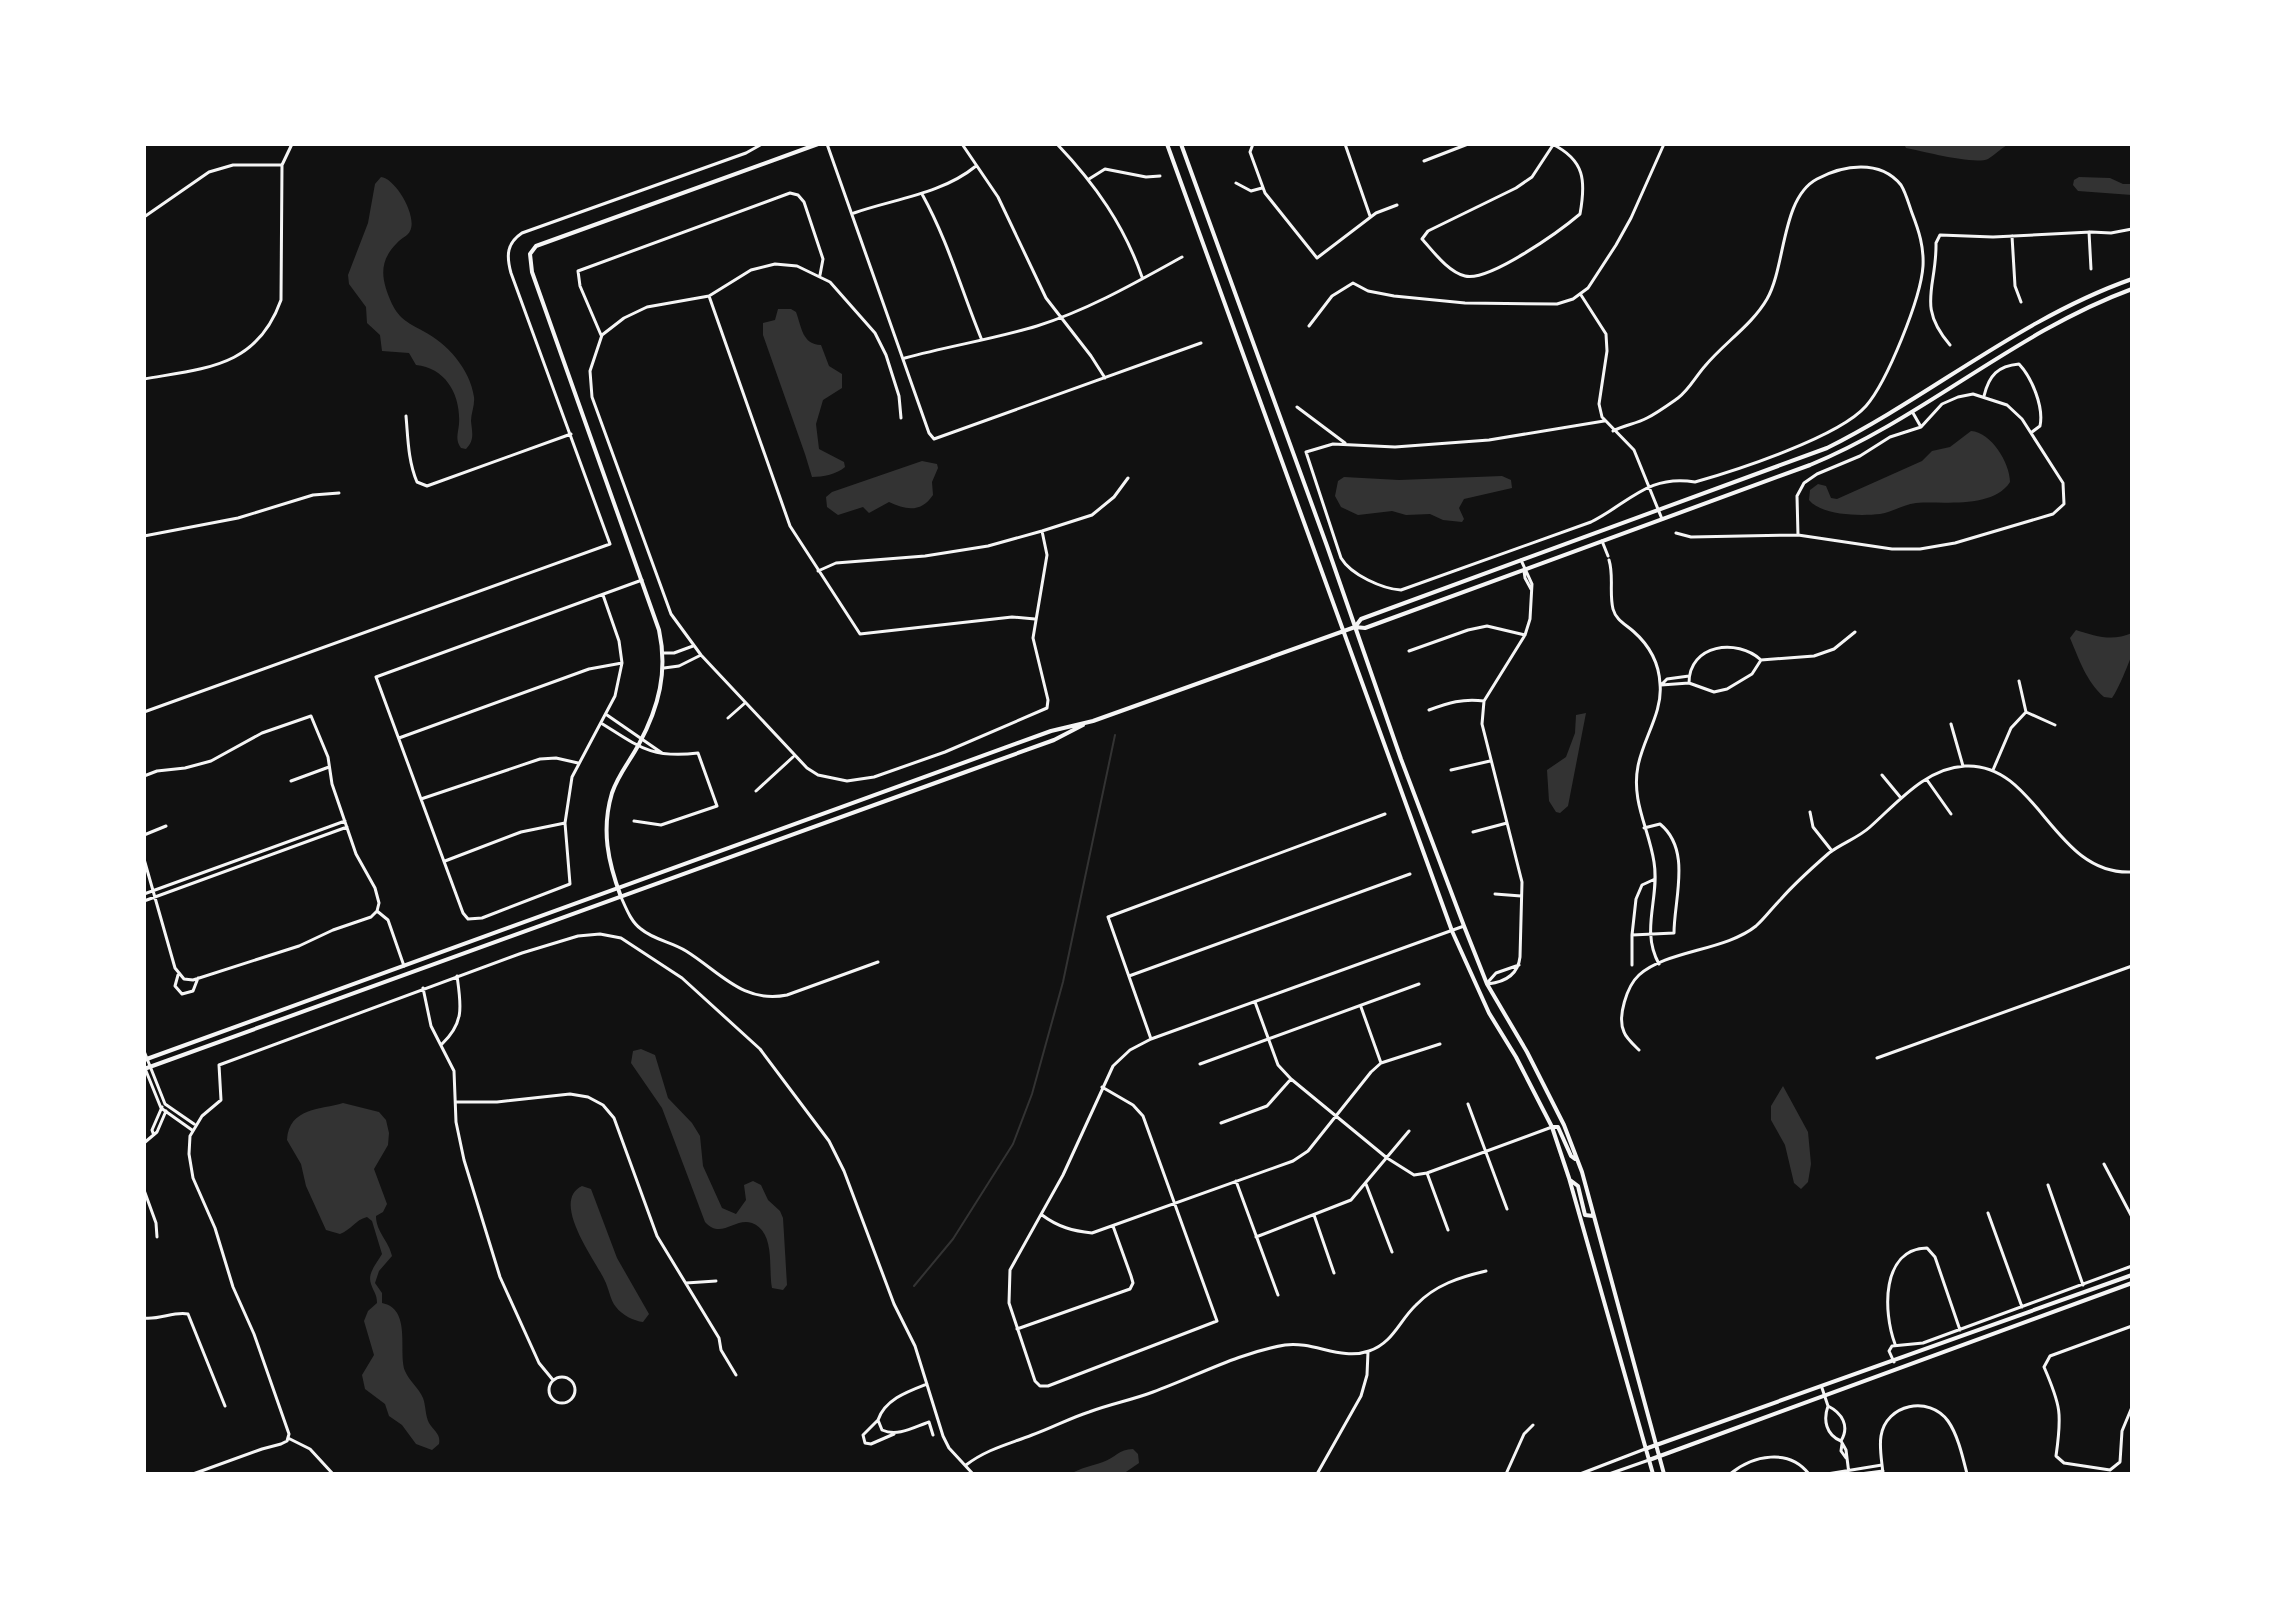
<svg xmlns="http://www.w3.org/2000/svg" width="2276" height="1618" font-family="'DejaVu Sans',sans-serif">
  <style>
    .water { fill: #333 }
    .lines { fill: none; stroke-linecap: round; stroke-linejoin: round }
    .stream { stroke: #333; stroke-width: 2 }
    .minor { stroke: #f5f5f5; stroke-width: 3 }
    .tertiary { stroke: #f5f5f5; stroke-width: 4 }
    .secondary { stroke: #f5f5f5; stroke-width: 4 }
  </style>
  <rect width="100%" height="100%" fill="#111"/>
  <path class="water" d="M1904,144H2009C2001,148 1995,155 1988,159C1974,165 1922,151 1906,148Z
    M381,177C395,178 418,216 410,231C408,236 401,238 397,243C377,263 382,281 392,304C400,320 409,323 423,331C447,343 470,369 474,397C475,405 471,413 471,421C472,432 475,440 466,449L461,448C455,440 458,434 459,424C461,395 446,368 416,365L409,353L382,351L380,335L367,323L366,307L349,284L348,275L368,223L375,184Z
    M2079,177L2110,178L2123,184H2132V195L2078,191L2073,185L2074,180Z
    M778,309H791L796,312C802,328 802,344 821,345L829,366L842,374V388L823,400L816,424L819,449L844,462L845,467C837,474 823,477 812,477L805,454L763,335V323L775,320Z
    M1971,431C1991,432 2010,463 2010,482C1993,509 1943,501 1916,503C1904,504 1893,512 1880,514C1861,516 1822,516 1809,500L1810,490L1818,484L1826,486L1831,498L1837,499L1922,461L1932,451L1950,447Z
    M922,461L937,464L938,468L932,482L933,495C921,513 906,510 889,502L869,513L863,507L838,515L827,507L826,497L832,492Z
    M1502,476L1511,480L1512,488L1464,499L1459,508L1464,519L1462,522L1443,520L1430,514L1406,515L1392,511L1358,515L1341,507L1335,496L1338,481L1344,477L1399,480Z
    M2076,630C2095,636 2112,642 2132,633C2132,639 2134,648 2132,654C2129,663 2118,690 2112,698L2104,697C2086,681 2079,659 2070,638Z
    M1586,713L1568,806L1560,813L1556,812L1549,801L1547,770L1566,757L1575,733L1576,715Z
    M641,1049L655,1055L668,1098L692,1123L700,1136L703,1166L722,1208L736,1214L746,1200L744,1185L753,1181L761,1185L768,1200L780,1211L783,1218L787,1285L783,1290L772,1288C768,1269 776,1232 752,1223C735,1217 721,1240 705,1222L662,1108L631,1063L633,1051Z
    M1783,1086L1808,1132L1811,1164L1808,1182L1801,1189L1794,1183L1785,1145L1771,1120V1106Z
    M343,1103L379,1112L386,1120L389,1133L388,1145L374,1169L387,1204L383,1212L376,1216C376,1232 389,1241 392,1256L379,1271L375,1283L382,1293V1303C412,1309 398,1351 405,1371C409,1381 419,1388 423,1398C426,1406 425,1415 429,1423C434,1431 441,1434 439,1444L432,1450L416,1444L402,1425L389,1416L385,1404L365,1389L362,1375L374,1355L364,1321L368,1311L377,1303C377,1294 374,1293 371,1284C367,1273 377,1263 382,1254L372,1221L367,1217C355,1220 351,1230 340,1234L326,1230L306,1186L301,1164L287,1140C289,1107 321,1110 343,1103Z
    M582,1186L591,1189L617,1258L649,1314L643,1322C634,1321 622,1315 616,1307C610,1300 609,1288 604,1279C595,1260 550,1201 582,1186Z
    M1133,1449L1138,1454L1139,1463L1123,1474H1070C1081,1468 1091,1466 1103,1462C1115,1458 1119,1449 1133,1449Z"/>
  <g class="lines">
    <path class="stream" d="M914,1286L953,1239L1013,1144L1032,1094L1063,982L1115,735"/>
    <path class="minor" d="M827,144L929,433L934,439L1201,343
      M962,144L998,197L1046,298L1091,356L1105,378
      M1057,144C1095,184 1124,225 1142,277
      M1253,144L1250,152L1265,193L1317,258L1376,213L1397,205
      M1345,144L1370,216
      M1552,144C1585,160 1586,181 1580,214C1560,231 1489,282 1465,276C1448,272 1433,251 1422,239L1428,231L1516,188L1532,177L1553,145
      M1424,161L1468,144
      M1089,179L1105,169L1146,177L1160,176
      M1236,183L1251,191L1262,188
      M922,194C948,241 961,289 981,338
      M854,213C894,199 942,194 976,166
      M144,217L209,172L233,165H281
      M2089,232L2091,269
      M2012,236L2015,286L2021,302
      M1581,295L1606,334L1607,351L1599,404L1602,417L1634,450L1662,519
      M709,296L790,526L860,634L1012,617L1035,619
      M1309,326L1332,296L1353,283L1368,291L1394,296L1465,303L1557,304L1573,299L1588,288L1616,245L1631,218L1664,144
      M601,335L580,286L578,271L790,193L798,195L804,202L823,259L820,275
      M1950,345C1916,306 1937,287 1936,243L1940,235L1993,237L2091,232L2111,233L2132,229
      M905,358C949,346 994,339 1037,326C1088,310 1135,283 1182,257
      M144,379C207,368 257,367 281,300L282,165L292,144
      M1984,396C1989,375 1998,366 2019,364C2032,378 2044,407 2040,426L2032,432
      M1297,407L1345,443
      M1913,413L1921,427
      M406,416C408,438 408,461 417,482L427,486L571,434
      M901,418L899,396L886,355L875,333L830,282L797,266L775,264L751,270L709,296L647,307L624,318L602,335L590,371L592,397L671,614L701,655L807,768L818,775L847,781L874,777L945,752L1047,708L1048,700L1033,638L1047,555L1042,531
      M1604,421L1489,440L1395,447L1333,444L1306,452L1341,558C1351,575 1383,589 1401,590L1591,522C1629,503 1648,474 1695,482C1737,470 1839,437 1866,406C1887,382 1921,298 1923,266C1924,247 1919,231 1912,213C1909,205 1906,193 1901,185C1880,159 1843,165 1817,179C1781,198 1786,266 1767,299C1752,325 1724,343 1705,366C1696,376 1689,390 1678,398C1668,405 1657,413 1647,418C1636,424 1624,425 1613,431
      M1676,533L1691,537L1798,535L1892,549H1920L1955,543L2053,514L2064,504L2063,483L2022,419L2007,405L1973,394L1958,397L1942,404L1921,427L1890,437L1860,456L1817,474L1804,483L1797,496L1798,535
      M144,536L238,518L313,495L339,493
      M1602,541L1608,556
      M1609,560C1614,576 1609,593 1613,609C1616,620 1625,624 1633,631C1649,645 1659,662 1660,684C1663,712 1643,739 1638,766C1631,801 1649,829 1654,862C1660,898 1640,930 1659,964
      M818,571L836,563L925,556L988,546L1042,531L1092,515L1114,497L1128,478
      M1524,571L1525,578L1531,589
      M603,595L619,641L622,663L615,696L572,777L565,823L570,884L482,918L468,919L463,913L376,677L642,580
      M1409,651L1468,630L1487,626L1525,635
      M663,653H674L693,646
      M664,668L679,666L701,655
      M2019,681L2026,712
      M1689,683C1689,644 1737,638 1761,660L1814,656L1834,649L1855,632
      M1661,685L1689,683L1714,692L1727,689L1752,674L1761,660
      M1661,685L1667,679L1689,676
      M1429,710C1448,703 1463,698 1484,701
      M144,712L610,544L511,273C506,255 507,243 522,233L746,153L762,144
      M607,715L662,753
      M728,718L745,703
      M601,723C638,746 651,759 698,753L717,806L661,825L634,821
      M1951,724L1963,766
      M399,738L589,669L622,663
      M1451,770L1490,761
      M1993,770L2011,728L2026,712L2055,725
      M1882,775L1901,798
      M144,776L157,771L185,768L211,761L262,733L311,716L328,757L332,784L356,854L375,888L379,903L377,911
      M1927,780L1951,814
      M291,781L329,767
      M756,791L793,757
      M421,799L540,759L556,758L578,763
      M1810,812L1813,827L1832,851
      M1644,828L1660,824C1692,850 1674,899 1674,933L1632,935L1636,899L1642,885L1655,879
      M1473,832L1507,823
      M144,835L166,826
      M144,859L175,968L184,979L193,980L299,946L333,930L371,917L377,911
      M445,861L521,832L565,823
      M144,894L345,821
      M1495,894L1521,896
      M621,897C626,908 631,922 641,929C654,940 672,942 686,951C720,972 743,1004 787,995L878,962
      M144,901L347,827
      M377,911L388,920L404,966
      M1632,935V965
      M178,975L175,986L182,994L193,991L198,978
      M1129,976L1410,874
      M1488,982L1496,973L1519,965
      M1488,984C1505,982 1518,975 1520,957L1522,882L1482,724L1484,701L1525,635L1530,619L1532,584L1521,560
      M423,988L431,1026L454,1071L456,1122L464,1160L500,1277L539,1363L553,1380
      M1255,1002L1278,1065L1291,1079L1387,1158L1414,1175L1427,1173L1552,1127
      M1361,1007L1381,1063
      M1151,1039L1108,917L1385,814
      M442,1044C465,1022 461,1005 457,976
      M1639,1050C1634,1045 1626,1038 1624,1032C1617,1017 1627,986 1639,975C1667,950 1725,951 1756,926C1765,918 1772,908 1781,899C1795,883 1813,867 1829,853C1842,843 1858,838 1870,827C1898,802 1926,768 1965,766C2038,762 2053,876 2132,872
      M144,1051L165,1104L194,1124
      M1877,1058L2132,966
      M1200,1064L1419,984
      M144,1066L161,1108L192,1130
      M1102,1087L1133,1105L1143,1116L1217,1321L1048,1386H1040L1035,1381L1009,1303L1010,1270L1063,1175L1113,1066L1130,1050L1151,1039L1464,926
      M456,1102H497L570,1094L588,1097L603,1105L614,1118L657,1236L719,1338L721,1350L736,1375
      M1468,1104L1507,1209
      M1221,1123L1267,1106L1291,1079
      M153,1133L152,1130L162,1107
      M144,1143L157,1132L166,1111
      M2104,1164L2132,1217
      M1427,1173L1448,1230
      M1236,1181L1278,1295
      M1366,1184L1392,1252
      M2048,1185L2083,1285
      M144,1190L156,1223L157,1237
      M1988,1213L2022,1307
      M1042,1215C1058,1227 1073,1231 1092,1233L1293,1161L1308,1151L1371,1072L1381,1063L1440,1044
      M1314,1215L1334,1273
      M1256,1237L1351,1200L1409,1131
      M686,1283L716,1281
      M144,1318C160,1320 174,1311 188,1314L225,1406
      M2132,1326L2050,1356L2044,1367C2061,1406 2062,1414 2056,1456L2064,1463L2110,1470L2120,1462L2122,1431L2132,1407
      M1017,1329L1130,1289L1133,1283L1131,1276L1113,1226
      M1895,1344C1883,1312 1881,1249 1927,1248L1935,1257L1960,1330
      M1894,1362L1889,1351L1892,1346L1923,1343L2132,1266
      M549 1390a13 13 0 1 1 26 0a13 13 0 1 1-26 0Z
      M927,1384C909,1391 885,1399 878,1420L882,1430C898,1437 914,1427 929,1422L933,1435
      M1822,1388L1828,1406C1842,1413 1850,1426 1841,1441C1826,1435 1823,1420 1828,1406
      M878,1420L863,1435L865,1443L871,1444L894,1434
      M144,1431V1436
      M288,1438L310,1449L333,1474
      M1841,1441L1846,1450L1849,1474
      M1842,1444L1841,1451L1846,1458
      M966,1465C987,1449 1009,1444 1032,1435C1052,1428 1070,1418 1089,1412C1110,1404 1132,1400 1153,1392C1197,1376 1238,1353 1285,1345C1314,1341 1341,1361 1369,1351C1393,1343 1399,1321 1416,1305C1435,1285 1460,1277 1486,1271
      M193,1474L262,1449L281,1444L287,1441L289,1434L254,1334L233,1287L215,1228L193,1178L189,1154L190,1136L202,1116L221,1100L219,1065L522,953L578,936L600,934L621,938L682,978L760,1049L829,1141L844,1171L894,1304L915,1346L943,1436L949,1448L973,1474
      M1317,1474L1361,1396L1367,1375L1368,1352
      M1506,1474L1524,1434L1533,1425
      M1580,1474L1645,1449
      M1609,1474L1649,1460
      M1730,1474C1753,1455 1789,1448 1809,1474
      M1827,1474L1882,1465
      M1860,1474L1883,1471
      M1883,1474C1882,1462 1879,1448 1881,1436C1886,1404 1929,1395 1948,1421C1958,1435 1963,1458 1967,1474"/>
    <path class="tertiary" d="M621,897C608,862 601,830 612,793C618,775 630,761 639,744C659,707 668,671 659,630L532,272L530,254L536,246L818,144"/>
    <path class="secondary" d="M1167,144L1452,931L1489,1013L1516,1057L1552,1127L1569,1178L1653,1474
      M1181,144L1327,546L1401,759L1464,926L1487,984L1527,1052L1564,1125L1582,1172L1664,1474
      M1355,627L1361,619L1827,448C1931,396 2021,318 2132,279
      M144,1060L1051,731L1093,721L1355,627L1365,628L1810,465C1924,418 2015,332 2132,289
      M144,1069L960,774L1054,740L1083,725
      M1552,1127H1558L1571,1156L1575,1159
      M1570,1180L1578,1186L1585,1215L1593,1216
      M1645,1449L2132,1275
      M1649,1460L2132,1283"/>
  </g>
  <rect width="2276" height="1618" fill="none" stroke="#ffffff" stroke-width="292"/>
</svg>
